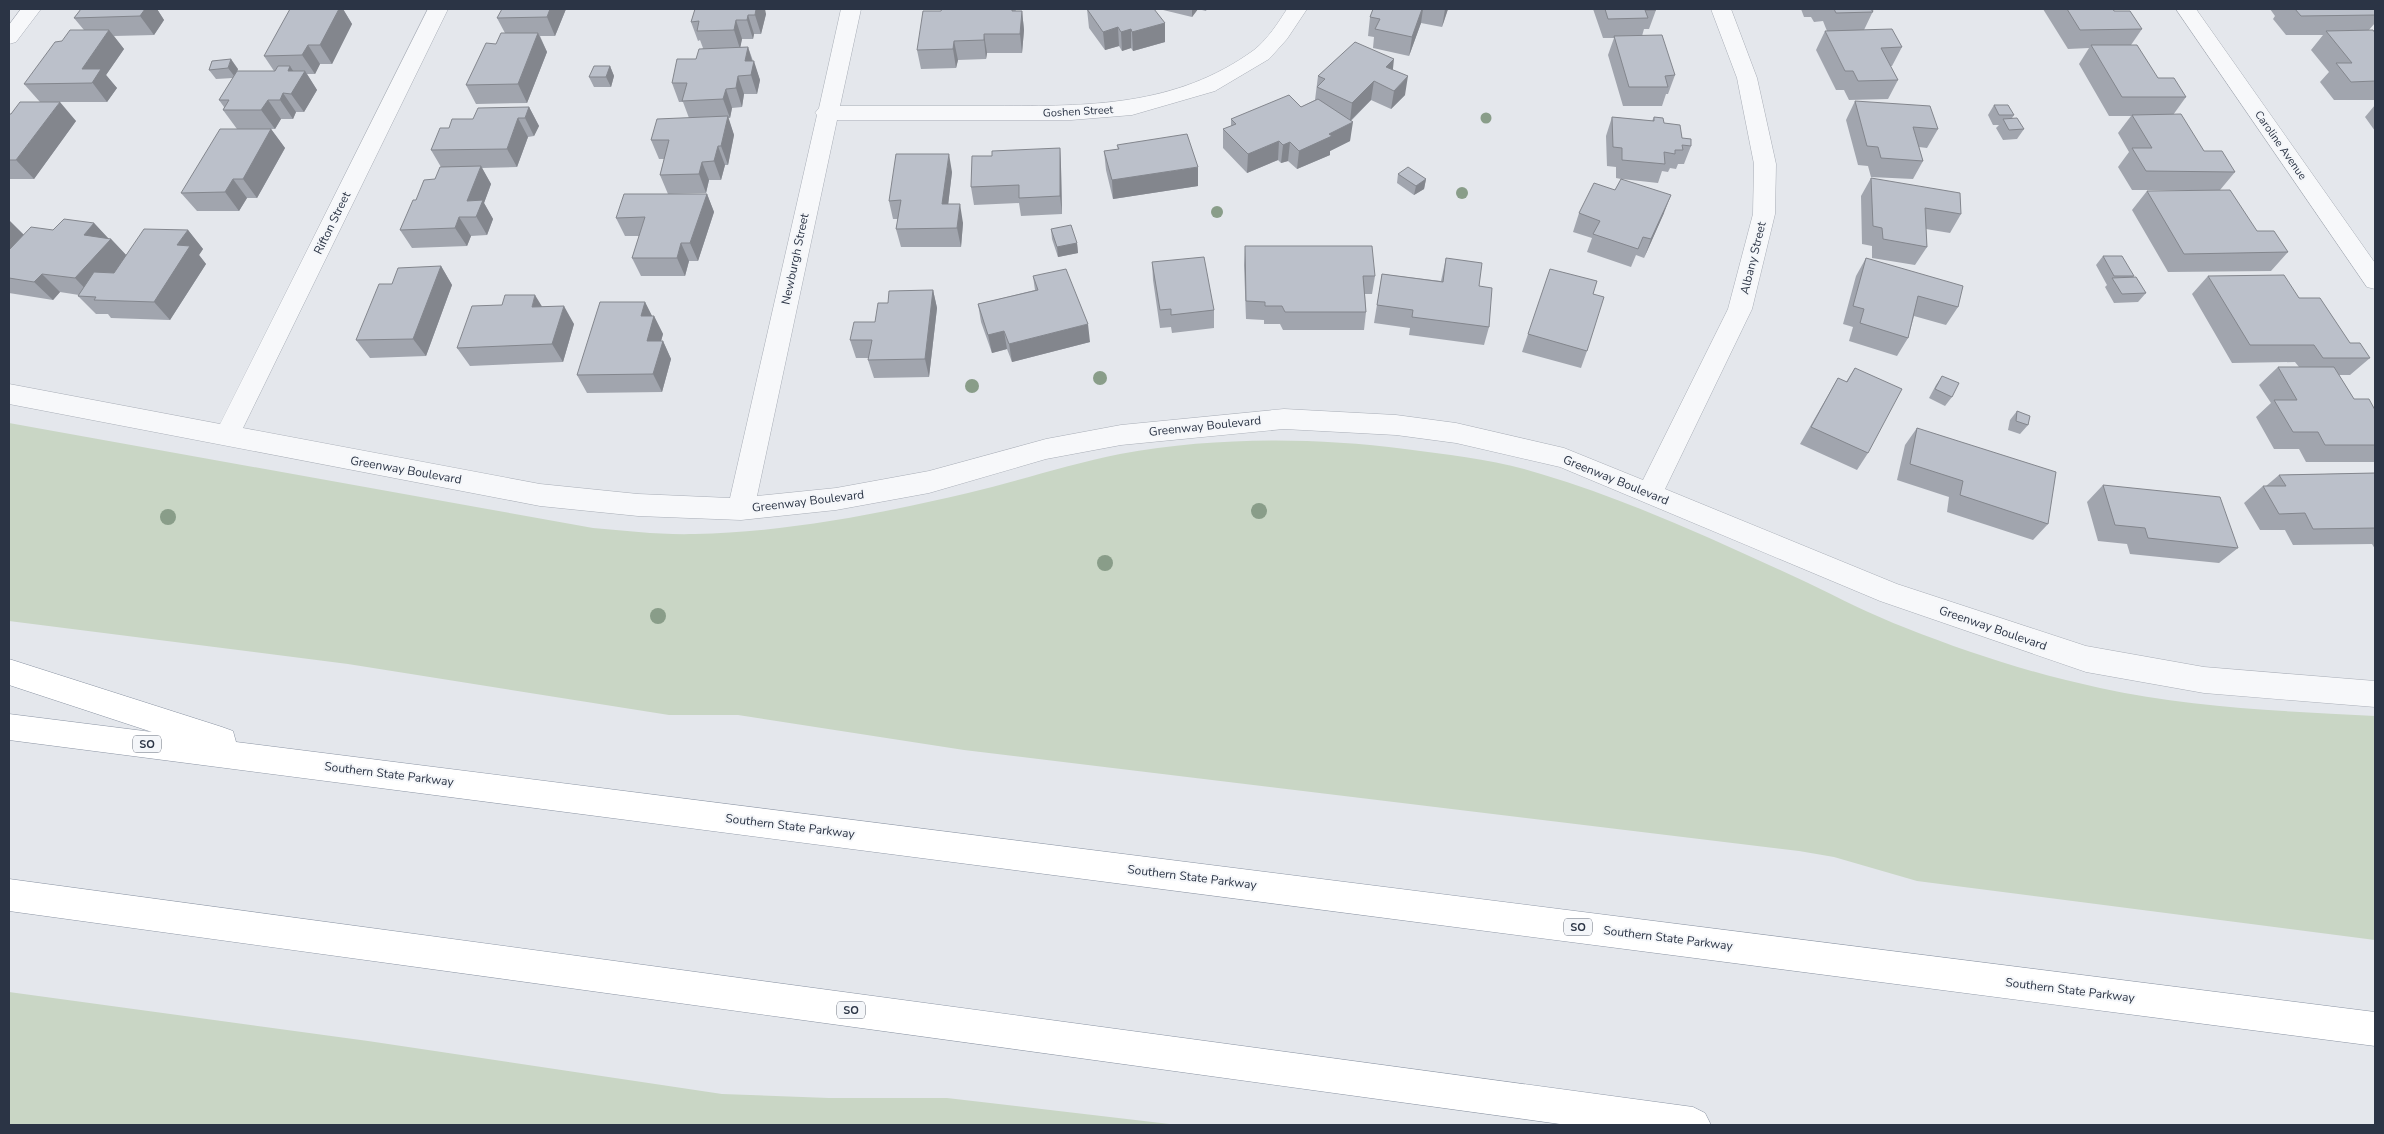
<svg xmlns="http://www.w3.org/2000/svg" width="2384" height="1134" font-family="'Nunito Sans',sans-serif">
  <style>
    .green { fill: #c9d6c5 }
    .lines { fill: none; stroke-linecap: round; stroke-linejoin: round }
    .minor-casing { stroke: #a9aeb7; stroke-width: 1 }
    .highway-casing { stroke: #8b94a3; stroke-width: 1 }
    .minor { fill: #f7f8fa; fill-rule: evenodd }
    .highway { fill: #fff; fill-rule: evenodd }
    .tree { fill: #899d89 }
    .wall { fill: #a1a5ae }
    .shaded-wall { fill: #83868d }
    .building { fill: #bbc0ca; stroke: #83868d }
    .labels { text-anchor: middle; stroke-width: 4; stroke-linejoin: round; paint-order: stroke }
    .far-street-label { font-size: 11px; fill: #2b3445; stroke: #f4f6f9 }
    .shield { fill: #f4f6f9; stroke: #676e7b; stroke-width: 1 }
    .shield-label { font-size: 11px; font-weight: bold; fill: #2b3445 }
    .street-label { font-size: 12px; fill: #2b3445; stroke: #f4f6f9 }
  </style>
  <rect width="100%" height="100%" fill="#e4e7ec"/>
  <path class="green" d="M9,423L593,528C627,531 661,535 695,534C787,532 878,514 968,493C1019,481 1069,464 1120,454C1214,437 1310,437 1405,449C1451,455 1497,460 1541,474C1632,501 1719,542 1806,582C1839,598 1872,615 1906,628C1969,653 2034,674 2100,688C2190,708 2284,711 2375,716V940L1917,881L1834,857L1799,851L964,750L738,715H669L348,664L9,621Z
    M9,992L368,1041L722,1094L829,1098H947L1178,1125H9Z"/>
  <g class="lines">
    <defs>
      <path id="minor" d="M21,9H41L16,42L9,44V25Z
        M428,9H448L243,428L540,484L638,494L730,498L817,115L815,113L819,108L841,9H861L840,106C892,106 944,106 996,106C1088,106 1176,107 1254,50C1268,39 1278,23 1287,9H1307L1287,39L1269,59L1215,91L1132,115L1071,120H837L757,496L836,488L929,471L1046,439L1121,425L1284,409L1396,415L1456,423L1564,448L1643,480L1728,309L1753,214L1754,164L1737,78L1711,9H1731L1757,78L1776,164L1775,214L1752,309L1665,489L1897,584L2086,646L2204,667L2375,681V707L2204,693L2086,672L1880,601L1560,467L1456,443L1396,435L1284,429L1121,445L1046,459L929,493L836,510L741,520L638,516L540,506L9,404V384L220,424Z
        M2176,9H2196L2375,263V289L2367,287Z"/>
      <path id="highway" d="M9,659L222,727L233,731L236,742L2375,1012V1046L9,740V714L152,732L9,685Z
        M9,879L1693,1107L1705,1113L1711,1125H1567L9,911Z"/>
    </defs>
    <use href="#minor" class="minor-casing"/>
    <use href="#highway" class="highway-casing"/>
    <use href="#minor" class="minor"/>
    <use href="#highway" class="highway"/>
  </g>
  <g class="tree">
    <circle cx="1486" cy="118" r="5.5"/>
    <circle cx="1462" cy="193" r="6"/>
    <circle cx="1217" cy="212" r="6"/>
    <circle cx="1100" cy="378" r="7"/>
    <circle cx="972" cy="386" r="7"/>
    <circle cx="1259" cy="511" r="8"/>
    <circle cx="168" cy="517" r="8"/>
    <circle cx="1105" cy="563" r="8"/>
    <circle cx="658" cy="616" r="8"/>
  </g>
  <path class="wall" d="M81,9H157L164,20L154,35L114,36L124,49L106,75L117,88L107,102H50L76,121L34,179H9V114H11L40,102L24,84L62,41L84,30L74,18Z
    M343,9L352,24L332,64H320L315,74H307L317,90L304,112H296L293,119H281L275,129H237L223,110L224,107L219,100L233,78L216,79L209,70L212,61L238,69L236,73L274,71L264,56Z
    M566,9L555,36H540L547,52L527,103L476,104L466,85L505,33L497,18Z
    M695,9L766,14L761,34H754L753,39H742L740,47H748L760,80L757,94H744L742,107L732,108L730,118H728L734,135L728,165H725L721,180H709L706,193L669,194H707L714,212L698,261H689L685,276H641L632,258L639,236H625L616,218L668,194L660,175L664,159H659L651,140L689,118L683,102H679L672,83L696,59L703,48L700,40L698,41L691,22Z
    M1015,9L1016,11H1022L1024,30L1022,53H987L986,59L958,60L956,68L921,69L917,50L941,11Z
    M1087,9L1165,23V42L1133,51L1131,48L1122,51L1119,46L1105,50L1089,28Z
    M1159,9H1207L1206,11L1198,9L1192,17Z
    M1373,9H1448L1442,27L1421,23L1409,56L1373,48L1374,37L1368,36L1370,17Z
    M1593,9H1655L1656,10L1649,29H1644L1642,36L1675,75L1668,94H1666L1662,106H1623L1608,55L1614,38H1603Z
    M1801,9H1874L1864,30L1902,47L1892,66H1890L1898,80L1888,99L1849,100L1844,90H1836L1816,50L1825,31H1827L1823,21L1814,22L1811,17H1804Z
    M2043,9H2113L2114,11L2142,29L2131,45L2158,78L2186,97L2173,115L2204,151L2235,172L2220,190H2132L2118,167L2129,152L2118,133L2131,116H2109L2079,64L2089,48L2068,49Z
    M2270,9H2375V23L2369,30L2375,33V100H2334L2320,82L2329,72L2311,50L2323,35H2286L2273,19L2275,16Z
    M610,66L614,76L611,87H594L589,77Z
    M1393,70L1405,95L1391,109L1371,100L1351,121L1350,141L1330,151V155L1297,169L1288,161L1281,163L1278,160L1247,173L1223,148V129L1231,126V119L1301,107L1315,100L1318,76Z
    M1855,101L1938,129L1927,148L1919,147L1923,161L1913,179L1871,177L1868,166L1858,165L1846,120Z
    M1994,105L2014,115L2012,118L2024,129L2017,139L2003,140L1996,128L1999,125H1993L1988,115Z
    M2375,105V131L2365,117Z
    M529,107L539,126L534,136L528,137L517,167L482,168L491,184L484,203L493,219L487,235L471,236L467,246L412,248L400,230L416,200L435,179L441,167L431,150L449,128L473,119Z
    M1612,117L1652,121L1654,117L1664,123L1691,146L1684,164H1678L1676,169L1670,168L1668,172L1662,171L1658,183L1622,179L1664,213L1644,258L1636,255L1631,267L1587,252L1592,238L1573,232L1579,213L1615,190L1621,179L1616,178V167L1607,166L1606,136Z
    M271,129L285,148L257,198H247L239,211H197L181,193Z
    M1117,145L1198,186L1113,199L1106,170L1104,151L1118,150Z
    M1060,148L1061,167L1062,214L1021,216L1019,203L974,205L971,187L992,156Z
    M952,172L948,204L963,223L961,247H901L896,229L898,219H893L889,201Z
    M1398,174L1426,179L1424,189L1414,195L1397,183Z
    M1871,178L1961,214L1950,233L1926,229L1927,247L1915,265L1872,258V246L1862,244L1861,196Z
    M2147,191L2257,231L2288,252L2271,271L2168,272L2132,210Z
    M9,221L24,235L94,223L108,239H111L126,255L188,230L203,249L199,255L206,264L170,320L111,318L108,314H96L78,296L79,295L60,292L53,300L9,293Z
    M1051,229L1077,243L1078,253L1058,257L1052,239Z
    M1245,246L1375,276L1372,294H1365L1366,312L1364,330H1283L1280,324H1264V320L1246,319L1244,265Z
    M2103,256L2134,276L2133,277L2146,293L2138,302L2114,303L2105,287L2107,285L2096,265Z
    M1446,258L1479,286L1489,327L1484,345L1409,335L1410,328L1374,323L1382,274L1441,281Z
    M1866,258L1958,307L1946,325L1914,316L1908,338L1897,356L1849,341L1853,327L1843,324L1856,276Z
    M1152,262L1214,310V328L1172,333L1171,327L1160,328L1153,280Z
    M441,266L452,285L426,356L370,358L356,340L392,284Z
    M1033,276L1090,342L1012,362L1007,349L992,353L981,322L978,304L1035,290Z
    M2208,276L2299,298L2350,343L2370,358L2350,375H2339L2354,399L2375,410V462H2306L2299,449H2274L2256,417L2271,403L2259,385L2278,367H2299L2295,362L2232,363L2192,294Z
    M933,290L937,308L929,377L874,378L868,360L869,358H856L850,340L875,322L888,303Z
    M1593,294L1587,351L1581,368L1522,352L1528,334Z
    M645,302L652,316H654L663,334L661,341H663L671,359L662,392L587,393L577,375Z
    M543,307L574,324L563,362L470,366L457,348Z
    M1855,368L1868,453L1857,470L1800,444L1838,378L1846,382Z
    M1942,376L1952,397L1945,406L1929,398L1936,385Z
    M2017,411L2028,425L2020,434L2008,430L2010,420Z
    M1917,428L2048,524L2033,540L1947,512L1949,497L1897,480L1905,445Z
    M2375,473V549L2372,544L2293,545L2285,530H2260L2244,503L2263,486H2266L2279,475Z
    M2103,485L2238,548L2219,563L2130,554L2127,544L2098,541L2087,502Z"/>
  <path class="shaded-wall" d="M141,9H157L164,20L154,35L140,16Z
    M338,9H343L352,24L332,64L320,45Z
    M550,9H566L555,36L547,17Z
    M756,9H765L766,14L761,34L755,15Z
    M1192,9H1198L1192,17Z
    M1422,9H1423L1421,23L1409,56L1412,37Z
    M1445,9H1448L1442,27Z
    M1022,11L1024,30L1022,53L1020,34Z
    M748,15L754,34L753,39L747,20Z
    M736,20L742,39L740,49L734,30Z
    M1165,23V42L1133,51L1132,32Z
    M1118,27L1119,46L1105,50L1103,32Z
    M1131,29V48L1122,51L1121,32Z
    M109,30L124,49L106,75L117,88L107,102L82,69Z
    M538,33L547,52L527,103L518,84Z
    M984,34L987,53L986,59L984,40Z
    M954,41L958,60L956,68L953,49Z
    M308,45L320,64L315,74L302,55Z
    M748,47L753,64L754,61L760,80L757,94L751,75L745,61Z
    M231,59L238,69L235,77L228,68Z
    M1394,59L1392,78L1386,67Z
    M290,66L299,80L305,71L317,90L304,112L291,94L288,71Z
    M610,66L614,76L611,87L606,77Z
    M738,76L744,94L742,107L736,88Z
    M1408,76L1405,95L1391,109L1394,91Z
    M1374,81L1371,100L1350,121L1352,103Z
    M726,89L732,108L730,118L723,99Z
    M283,93L296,112L293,119L280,100Z
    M268,100L281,119L275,129L261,110Z
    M60,102L76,121L34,179L16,160Z
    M529,107L539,126L534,136L525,118Z
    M728,116L734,135L728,165L721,146Z
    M518,118L528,137L517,167L507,149Z
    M1353,122L1350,141L1330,151V155L1297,169L1299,151L1329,134Z
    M271,129L285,148L257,198L243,179Z
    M1279,141L1278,160L1247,173L1248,154Z
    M1290,142L1288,161L1281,163L1283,145Z
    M718,146L725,165L721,180L714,161Z
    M1060,148L1061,167L1062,214L1060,196Z
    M949,154L952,172L946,223L942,204Z
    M702,162L709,180L706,193L699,174Z
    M481,166L491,184L484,203L493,219L487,235L467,201Z
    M1198,167V186L1113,199L1112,180Z
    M233,179L247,198L239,211L225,192Z
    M1426,179L1424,189L1414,195L1416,186Z
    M707,194L714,212L698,261L690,243Z
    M1671,195L1664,213L1644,258L1651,239Z
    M960,204L963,223L961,247L957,228Z
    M459,217L471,236L467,246L455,228Z
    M10,221L28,239L9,259V222Z
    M94,223L110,240L111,239L128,257L93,297L75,278L84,235Z
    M188,230L203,249L199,255L206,264L170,320L154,302L177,245Z
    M681,243L689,261L685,276L677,258Z
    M1077,243L1078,253L1058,257L1057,247Z
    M441,266L452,285L426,356L413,339Z
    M42,274L60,292L53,300L34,282Z
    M933,290L937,308L929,377L925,359Z
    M535,295L546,313L532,307Z
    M645,302L653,318L654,316L663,334L656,359L647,341L641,316Z
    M564,306L574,324L563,362L552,344Z
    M1088,324L1090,342L1012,362L1009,344Z
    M1004,331L1007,349L992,353L988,335Z
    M663,341L671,359L662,392L653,374Z"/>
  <path class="building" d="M81,9H145L140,16L74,18Z
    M290,9H339L320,45H308L302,55L264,56Z
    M502,9H550L547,17L497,18Z
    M695,9H756L755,15H748L747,20H736L734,30L697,31L699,21L691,22Z
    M942,9H1012V11H1022L1020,34H984V40L954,41L953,49L917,50L923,11H941Z
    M1087,9H1154L1165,23L1132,32L1131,29L1121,32L1118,27L1103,32Z
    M1373,9H1422L1412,37L1375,29L1380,19L1370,17Z
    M1605,9H1655L1656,10H1645L1648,18L1608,19Z
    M1834,9H1871L1873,12L1836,13Z
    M2067,9H2113L2114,11H2130L2142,29L2080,30Z
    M2295,9H2375V15L2301,16Z
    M1892,29L1902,47L1881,48L1898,80L1858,81L1853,71H1845L1825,31Z
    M70,30H109L82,69H101L92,83L24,84L55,42L62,41Z
    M2373,30L2375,33V81L2351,82L2336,63H2352L2326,31Z
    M501,33H538L518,84L466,85L486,43L496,44Z
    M1662,35L1675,75L1665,76L1668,87H1629L1614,36Z
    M1355,42L1394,59L1386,67L1408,76L1394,91L1374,81L1352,103L1317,87L1325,79L1318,76Z
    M2091,45H2137L2158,78H2174L2186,97H2122Z
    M748,47L745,61H754L751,75L738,76L736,88L726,89L723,99L682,101L687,83H672L677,59H696L699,49Z
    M231,59L228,68L209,70L212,61Z
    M278,66H290L288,71H305L291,94L283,93L280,100H268L261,110H223L229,100H219L237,71H275Z
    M594,66H610L606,77H589Z
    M1289,95L1301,107L1318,99L1353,122L1329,134L1332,136L1299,151L1290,142L1283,145L1279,141L1248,154L1223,129L1236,124L1231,119Z
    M1855,101L1930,106L1938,129L1913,127L1923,161L1881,158L1878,147L1867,146Z
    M20,102H60L16,160H9V114H11Z
    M1994,105H2008L2014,115H1999Z
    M529,107L525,118H518L507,149L431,150L440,128H449L452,119H473L478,108Z
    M2181,114L2204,151H2222L2235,172L2146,171L2132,148H2152L2132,115Z
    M728,116L721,146H718L714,161L702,162L699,174L660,175L669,140H651L657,119Z
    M1612,117L1654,121V117L1663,118L1664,123L1680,125L1682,138L1691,139V146L1682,145L1683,150H1675V154L1664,152L1665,164L1622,160V148L1613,147Z
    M2017,118L2024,129L2009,130L2003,119Z
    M220,129H271L243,179H233L225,192L181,193Z
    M1187,134L1198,167L1112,180L1104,151L1119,149L1117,145Z
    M1060,148V196L1019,198V185L971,187L972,156H992V151Z
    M896,154H949L942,204H960L957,228L896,229L901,200L889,201Z
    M481,166L467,201L483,200L476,217H459L455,228L400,230L413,200H416L424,180L435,179L440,167Z
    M1408,167L1426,179L1416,186L1398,174Z
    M1871,178L1960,193L1961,214L1925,208L1927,247L1883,239L1882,228L1873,226Z
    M1621,179L1671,195L1651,239L1643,237L1638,249L1593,234L1600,221L1579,213L1594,183L1615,190Z
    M2230,190L2257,231H2274L2288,252L2184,254L2147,191Z
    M624,194H707L690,243H681L677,258H632L645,217L616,218Z
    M64,219L94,223L84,235L111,239L75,278L42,274L34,282L9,278V250L31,227L53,230Z
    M1071,225L1077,243L1057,247L1051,229Z
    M144,229L188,230L177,245L190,246L154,302L94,300L96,297L78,296L94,272L114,273Z
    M1245,246H1372L1375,276H1363L1366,312H1285L1282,306H1265V302L1246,301Z
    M2103,256H2122L2134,276H2114Z
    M1204,257L1214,310L1171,315V309L1160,310L1152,262Z
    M1446,258L1482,263L1479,286L1492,288L1489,327L1412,317L1413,310L1377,305L1382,274L1443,282Z
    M1866,258L1963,286L1958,307L1918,296L1908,338L1860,323L1864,309L1853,306Z
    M441,266L413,339L356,340L379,284H392L398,268Z
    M1066,269L1088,324L1009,344L1004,331L988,335L978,304L1038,290L1033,276Z
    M1550,269L1597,281L1593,294L1604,297L1587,351L1528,334Z
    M2284,275L2299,298H2320L2350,343H2360L2370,358H2323L2314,345H2250L2208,276Z
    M2136,277L2146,293L2122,294L2112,278Z
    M933,290L925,359L868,360L872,340H850L854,322H875L878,303H888L889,291Z
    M505,295H535L532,307L564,306L552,344L457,348L472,306L502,305Z
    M600,302H645L641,316H654L647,341H663L653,374L577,375Z
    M2278,367H2334L2354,399H2369L2375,410V445H2325L2318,432H2293L2274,400H2297Z
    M1855,368L1902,389L1868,453L1811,427L1838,378L1847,382Z
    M1942,376L1959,383L1952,397L1935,389Z
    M2017,411L2030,416L2028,425L2016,421Z
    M1917,428L2056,472L2048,524L1960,495L1963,481L1910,464Z
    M2375,473V528L2313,529L2305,513L2279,514L2263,486H2286L2279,475Z
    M2103,485L2220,497L2238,548L2148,538L2145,528L2115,525Z"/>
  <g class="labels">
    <g class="far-street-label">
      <text transform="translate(1078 111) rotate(-3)" y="4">Goshen Street</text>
      <text transform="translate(2281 145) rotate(55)" y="4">Caroline Avenue</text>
    </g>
    <g class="shield">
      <rect x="133" y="735.5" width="28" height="17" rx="4"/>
      <rect x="1564" y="918.5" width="28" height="17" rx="4"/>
      <rect x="837" y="1001.5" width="28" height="17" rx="4"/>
    </g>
    <g class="shield-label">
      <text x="147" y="748">SO</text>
      <text x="1578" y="931">SO</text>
      <text x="851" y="1014">SO</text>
    </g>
    <g class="street-label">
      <text transform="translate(332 223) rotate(-64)" y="4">Rifton Street</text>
      <text transform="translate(1753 258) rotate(-76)" y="4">Albany Street</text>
      <text transform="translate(795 259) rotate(-78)" y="4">Newburgh Street</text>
      <text transform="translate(1205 426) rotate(-6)" y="4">Greenway Boulevard</text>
      <text transform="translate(406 470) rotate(10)" y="4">Greenway Boulevard</text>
      <text transform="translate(1616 480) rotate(22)" y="4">Greenway Boulevard</text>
      <text transform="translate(808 501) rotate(-7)" y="4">Greenway Boulevard</text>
      <text transform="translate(1993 628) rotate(19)" y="4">Greenway Boulevard</text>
      <text transform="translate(389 774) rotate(7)" y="4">Southern State Parkway</text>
      <text transform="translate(790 826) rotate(7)" y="4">Southern State Parkway</text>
      <text transform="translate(1192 877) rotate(7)" y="4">Southern State Parkway</text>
      <text transform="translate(1668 938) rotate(7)" y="4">Southern State Parkway</text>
      <text transform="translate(2070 990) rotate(7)" y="4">Southern State Parkway</text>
    </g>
  </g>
  <rect width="2384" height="1134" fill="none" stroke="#2b3445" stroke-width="20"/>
</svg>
